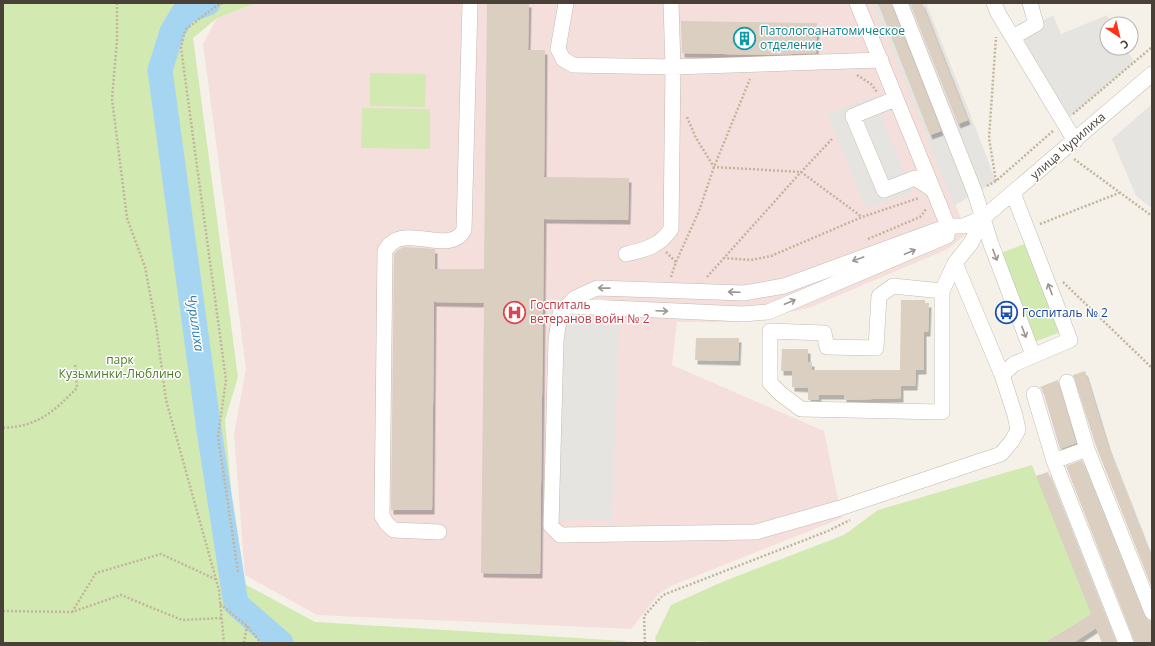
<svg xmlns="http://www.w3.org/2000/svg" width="1155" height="646" font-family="'Open Sans',sans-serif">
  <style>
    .industrial { fill: #e7e3de }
    .medical { fill: #f5dfdd }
    .green { fill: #d2e9b2 }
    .parking { fill: #e6e4e1 }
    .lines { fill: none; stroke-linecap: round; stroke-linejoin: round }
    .river { stroke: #a6d5f1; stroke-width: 25 }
    .building { fill: #dacfc1; filter: url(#shadow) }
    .minor-casing { stroke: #c3bbaf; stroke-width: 16 }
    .path { stroke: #c2b49d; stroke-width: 2.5; stroke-dasharray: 2 2; stroke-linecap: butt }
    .minor { stroke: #fff; stroke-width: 15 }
    .oneway { stroke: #9b9691 }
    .labels { text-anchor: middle; stroke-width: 3; stroke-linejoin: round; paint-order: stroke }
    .culture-label { font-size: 12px; fill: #0d838f; stroke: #fff; text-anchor: start }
    .street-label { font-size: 12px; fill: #494137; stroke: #fff }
    .health-label { font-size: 12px; fill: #be3a42; stroke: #fff; text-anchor: start }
    .transit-label { font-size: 12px; fill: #164399; stroke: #fff; text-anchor: start }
    .park-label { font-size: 12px; fill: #4c7c29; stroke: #fff }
    .water-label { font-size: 13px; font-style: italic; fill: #2d7caf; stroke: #fff }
  </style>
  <defs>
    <filter id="shadow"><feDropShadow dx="2.5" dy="4.5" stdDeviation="0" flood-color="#0004"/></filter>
  </defs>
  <rect width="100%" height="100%" fill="#f5f1e9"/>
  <path class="industrial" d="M872,3H926L972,119L926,137Z"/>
  <path class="medical" d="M256,3H872L967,233L948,249L809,308L737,322H677L672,365L824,431L842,518L671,586L659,594L631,629L317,615L245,575L234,434L246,369L203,44L217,18Z"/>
  <path class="green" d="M3,3H256L217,18L193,38L238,377L225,420L239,581L315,622L625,641V643H3Z
    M370,73L426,74L425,107L370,106Z
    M362,108L430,109V149L361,148Z
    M1027,243L1061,332L1034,342L1001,253Z
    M1032,465L1091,614L1044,643H723L696,641V643H657L655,638L671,605L722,582L844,535L878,510Z"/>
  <path class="parking" d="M1053,15L1061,34L1107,15L1112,24H1107V48H1126L1134,62L1063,123L1013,37Z
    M874,96L912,193L866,209L827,114Z
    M1152,104V208L1136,196L1112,139Z
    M972,119L996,181L954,206L926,137Z
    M554,323L619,325L612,521L547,518Z"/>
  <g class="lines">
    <path class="river" d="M208,3L184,12L172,32L160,70L209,430L236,604L281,643"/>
  </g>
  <path class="building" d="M487,3H529L528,50H545L544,177L629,178L628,220L544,219L540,574L481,573L484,303L434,302L432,510H391L394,254L398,250L404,247L435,249V269H484Z
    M878,3H891L941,131L930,135Z
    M910,3H922L968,120L958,124Z
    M681,21L817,23L816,53L769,55L682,53Z
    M901,300H925V303H929L928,332H924V370H916L915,386H901V398L844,400V395H819L818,400H808V388L792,387V371H781L782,349H808V362H812V370H900Z
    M696,338H739L738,361L695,360Z
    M1085,371L1108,446L1152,558V588L1096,446L1073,375Z
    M1058,380L1076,443L1060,449L1043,391L1040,387Z
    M1082,460L1144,615L1147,619L1152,621V643H1135L1066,466Z
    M1048,472L1116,643H1102L1096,628L1073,643H1044L1091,614L1036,476Z"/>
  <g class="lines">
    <defs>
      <path id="minor" d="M566,3L558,49L563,59L573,65L673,67L881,60
        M900,3L975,193L991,244L1033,355
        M994,3L998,13L1075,141
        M1013,37L1036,24L1030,3
        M895,99L853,116L884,190L915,178L932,189
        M983,218L971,243L955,263L1002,375L1015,415L1018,430L1012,441L1001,454L840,508L756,532L560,535L551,526L556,340L560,314L575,298L597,288L744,293L784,286L948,226H963L983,218L1152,74
        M626,254C645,250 660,246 671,229L673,67L671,3
        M942,291L893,286L879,296L876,348L827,347L824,333L770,331V383L781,394L801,409L942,412V291L955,263
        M567,306L743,314L768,312L947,236L948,226L857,3
        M1002,375L1014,364L1070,340L1013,193
        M1067,382L1087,449L1152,612
        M1034,394L1054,461L1126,643
        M1054,461L1087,449
        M439,532L394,530L387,524L382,516L385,251C402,219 449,258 464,230L470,3"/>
    </defs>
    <use href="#minor" class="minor-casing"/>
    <path class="path" d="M117,3V40L112,99L127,218L145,267L156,325L166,400L219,590L224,643
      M223,3L216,6L185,30L181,48L226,380L218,436L238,572
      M857,75L871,84L877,92
      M1073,114L1152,47
      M687,117L696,138L714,167L801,172L862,217
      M832,139L801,172L724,258L751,260L771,256L862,217L919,198
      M1074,159L1152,216
      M996,181L989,138L996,37
      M987,186L996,181L1054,130
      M1040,224L1119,193
      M868,239L920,217L925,211V208
      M666,252L676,262
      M671,277L676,262L699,211L714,167L750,79
      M707,277L724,258
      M1063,282L1152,368
      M3,428C39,426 53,412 77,388L75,363
      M220,604L247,626L261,643
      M3,611L72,612L121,595L182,620L222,618
      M72,612L96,573L161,554L215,579
      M244,643L247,626
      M645,643L644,616L663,595L828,531L850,520"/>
    <use href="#minor" class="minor"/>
  </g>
  <defs><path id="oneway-shaft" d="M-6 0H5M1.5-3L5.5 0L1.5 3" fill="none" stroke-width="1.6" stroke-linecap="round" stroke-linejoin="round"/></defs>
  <g class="oneway">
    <use href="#oneway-shaft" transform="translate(910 252) rotate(-23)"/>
    <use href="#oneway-shaft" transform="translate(995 255) rotate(69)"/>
    <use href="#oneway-shaft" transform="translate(858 259) rotate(160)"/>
    <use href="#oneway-shaft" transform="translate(604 288) rotate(-179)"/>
    <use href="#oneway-shaft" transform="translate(1050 289) rotate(-111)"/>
    <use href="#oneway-shaft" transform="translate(734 292) rotate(-178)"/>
    <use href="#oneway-shaft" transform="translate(790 302) rotate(-23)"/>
    <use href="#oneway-shaft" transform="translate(662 311) rotate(2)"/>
    <use href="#oneway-shaft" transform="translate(1024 332) rotate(69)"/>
  </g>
  <defs>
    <symbol id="building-ring" viewBox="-11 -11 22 22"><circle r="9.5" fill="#fff" stroke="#0f9aa8" stroke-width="1.5"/><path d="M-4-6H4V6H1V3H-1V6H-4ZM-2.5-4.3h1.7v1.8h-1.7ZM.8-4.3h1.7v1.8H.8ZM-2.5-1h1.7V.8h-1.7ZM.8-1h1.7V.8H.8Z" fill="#0f9aa8"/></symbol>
    <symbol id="hospital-ring" viewBox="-11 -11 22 22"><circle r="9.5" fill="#fff" stroke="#e0444e" stroke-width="1.5"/><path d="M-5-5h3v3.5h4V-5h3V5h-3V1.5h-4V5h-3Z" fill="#e0444e"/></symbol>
    <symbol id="bus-ring" viewBox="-11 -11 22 22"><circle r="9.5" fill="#fff" stroke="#1a4fb4" stroke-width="1.5"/><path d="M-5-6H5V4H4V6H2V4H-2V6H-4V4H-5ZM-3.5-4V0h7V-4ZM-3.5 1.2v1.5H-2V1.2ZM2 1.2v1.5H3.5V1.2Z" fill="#1a4fb4"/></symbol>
  </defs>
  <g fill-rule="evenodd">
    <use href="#building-ring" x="732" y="26" width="25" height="25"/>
    <use href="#hospital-ring" x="502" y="300" width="25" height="25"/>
    <use href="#bus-ring" x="994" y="300" width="25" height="25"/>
  </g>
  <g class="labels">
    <g class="culture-label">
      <text x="760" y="35">Патологоанатомическое<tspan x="760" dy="14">отделение</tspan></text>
    </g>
    <g class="street-label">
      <text transform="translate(1068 146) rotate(-41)" y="4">улица Чурилиха</text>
    </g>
    <g class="health-label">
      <text x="530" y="309">Госпиталь<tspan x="530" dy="14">ветеранов войн № 2</tspan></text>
    </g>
    <g class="transit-label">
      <text x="1022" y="317">Госпиталь № 2</text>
    </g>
    <g class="park-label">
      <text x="120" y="364">парк<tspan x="120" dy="14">Кузьминки-Люблино</tspan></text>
    </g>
    <g class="water-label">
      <text transform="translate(196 323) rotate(82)" y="5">Чурилиха</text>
    </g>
  </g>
  <rect width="1155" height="646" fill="none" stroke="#494137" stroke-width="8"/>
  <g transform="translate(1119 36) rotate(145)"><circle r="19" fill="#ffffff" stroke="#b6b3af"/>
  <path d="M0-3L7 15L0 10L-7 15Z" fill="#fc3319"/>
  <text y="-6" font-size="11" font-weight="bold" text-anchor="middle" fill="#494137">С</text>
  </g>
</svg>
